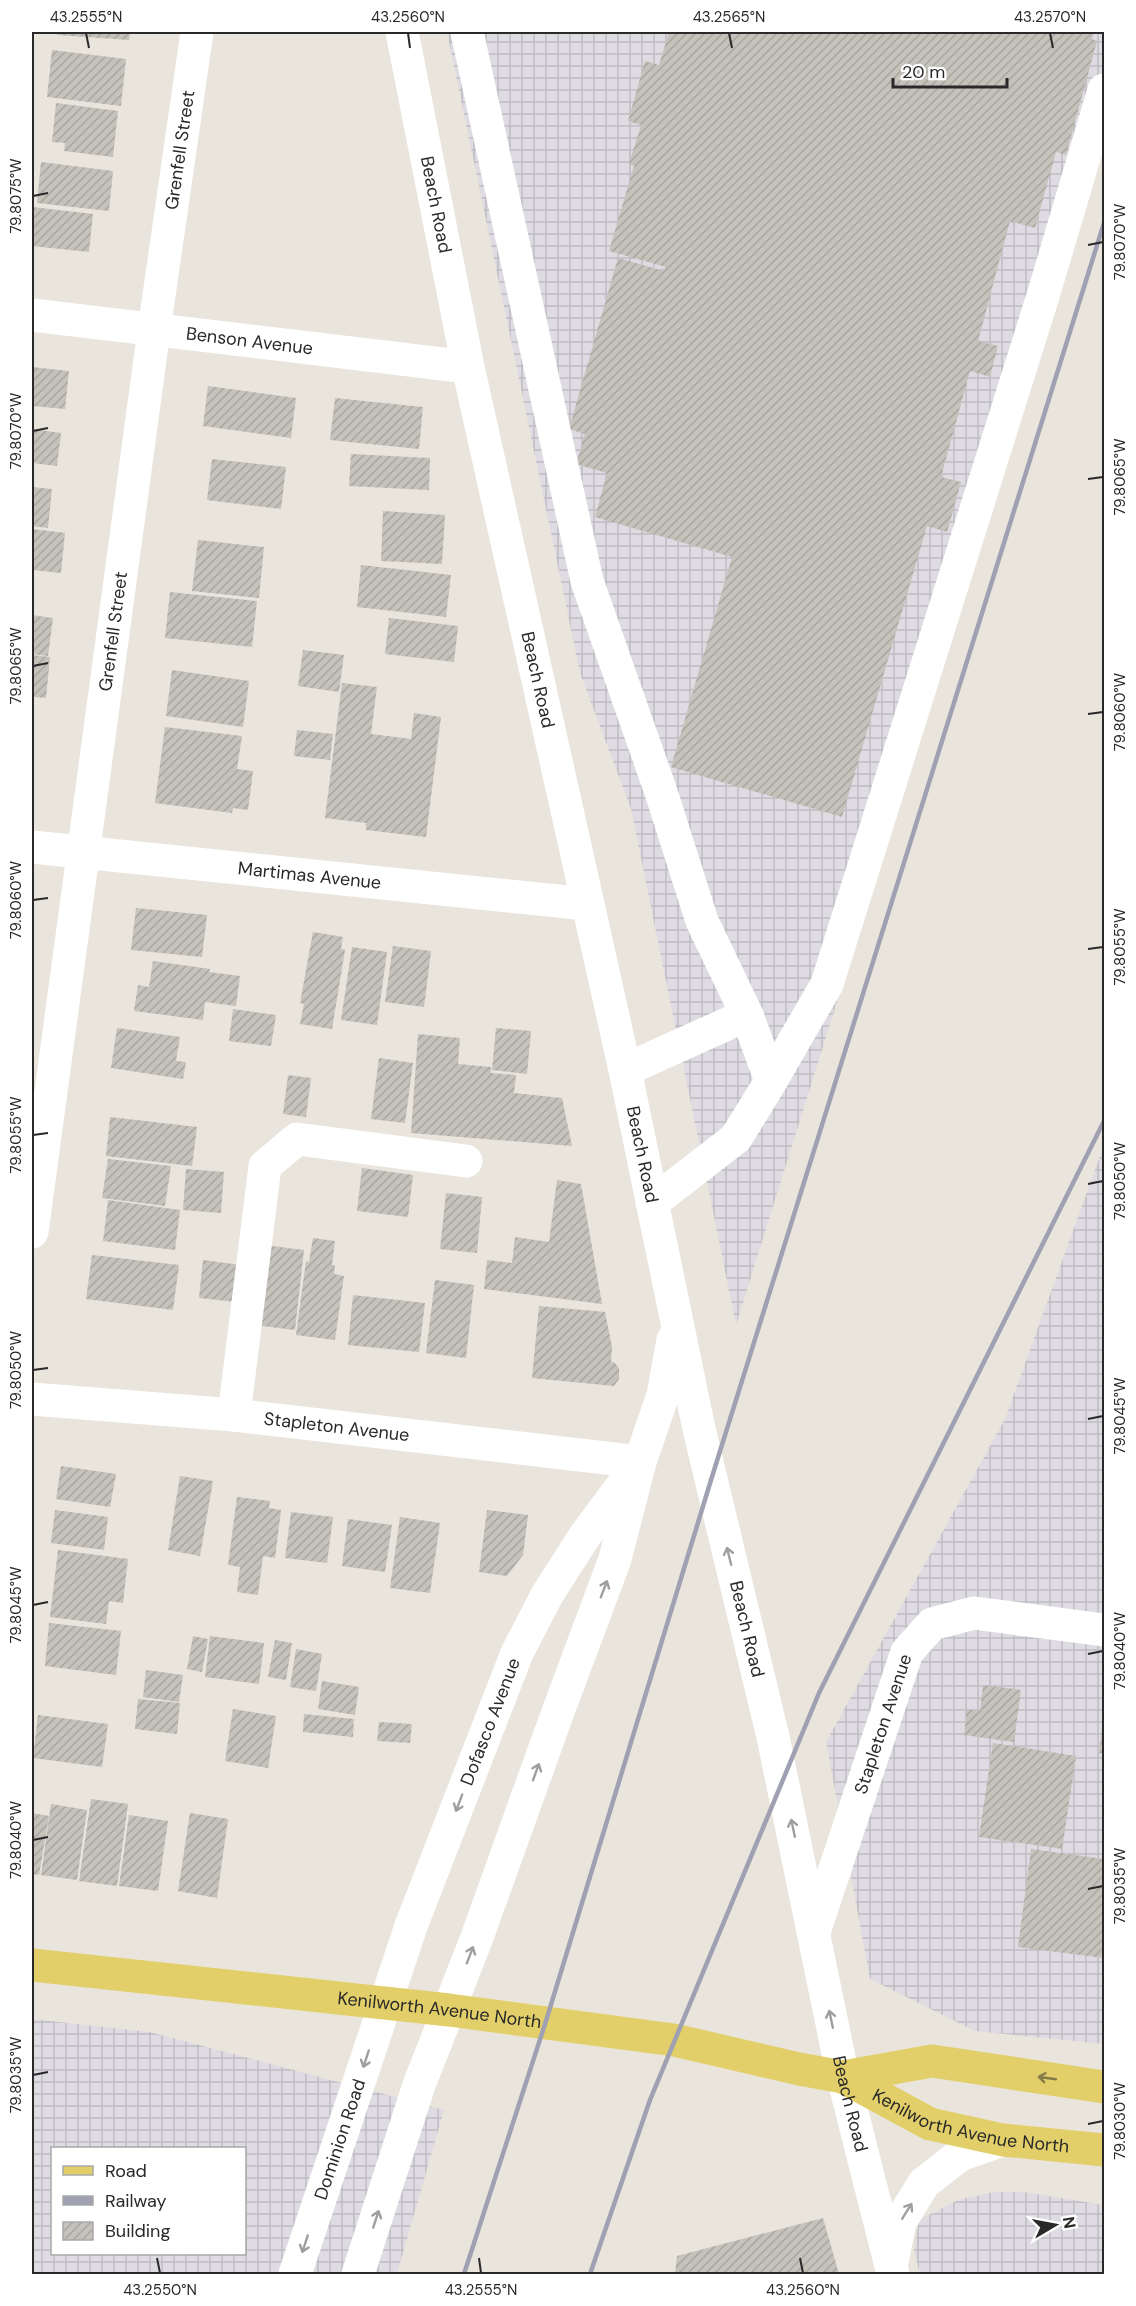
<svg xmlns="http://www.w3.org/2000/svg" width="1136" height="2306" font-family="'DM Sans',sans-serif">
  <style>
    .industrial { fill: url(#industrial-grid); fill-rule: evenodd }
    .building { fill: url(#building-hatch) }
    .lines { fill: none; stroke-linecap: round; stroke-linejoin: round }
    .minor { stroke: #fff; stroke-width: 33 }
    .major { stroke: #e2cf69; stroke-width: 33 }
    .rail { stroke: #9fa0b1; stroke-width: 4.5 }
    .oneway { stroke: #9f9f9f }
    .oneway2 { stroke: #867c49 }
    .ticks { fill: none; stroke: #292929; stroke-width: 2 }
    .labels { text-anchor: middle; stroke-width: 4.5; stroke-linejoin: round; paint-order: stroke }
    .street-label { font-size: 18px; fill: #292929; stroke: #fff }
    .neatline { fill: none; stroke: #292929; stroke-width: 2 }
    .ticks-label { font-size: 15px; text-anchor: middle; fill: #292929 }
  </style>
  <defs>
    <pattern id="industrial-grid" width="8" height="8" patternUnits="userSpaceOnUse" patternTransform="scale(1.5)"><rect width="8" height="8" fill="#dedce2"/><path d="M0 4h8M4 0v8" fill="none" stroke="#bebdc2"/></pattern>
    <pattern id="building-hatch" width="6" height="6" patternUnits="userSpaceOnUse" patternTransform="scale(1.5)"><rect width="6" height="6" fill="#c5c1bb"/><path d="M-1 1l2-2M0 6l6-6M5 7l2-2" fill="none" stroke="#a9a6a1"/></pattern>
  </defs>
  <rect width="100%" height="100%" fill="#e9e5dc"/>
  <path class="industrial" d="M447,32H1104V148L736,1325L631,809L580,673Z
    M1104,1145V2044L975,2031L870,1979L826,1742L1005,1419Z
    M32,2019L150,2032L444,2110L397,2274H32ZM52,2148H244V2254H52Z
    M994,2192H1024L1104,2205V2274H920L914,2251L919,2220L958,2200Z"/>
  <path class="building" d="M57,32H130L129,40L57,35Z
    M669,32H1094L1092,39L1097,41L1066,155L1056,152L1035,228L1010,221L978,341L998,346L990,377L970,371L941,477L961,482L947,532L927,526L842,817L671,767L732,557L595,517L607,473L576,464L585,434L569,429L618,258L664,271L666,267L609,251L634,166L629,164L641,125L628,121L645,61L659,65Z
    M52,50L126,59L121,106L47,97Z
    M56,103L118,111L113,157L64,151L65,143L52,142Z
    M41,162L113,171L109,211L37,203Z
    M32,207L93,214L89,252L32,246Z
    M32,367L69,371L65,409L32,406Z
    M208,386L296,398L291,438L203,426Z
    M335,398L423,407L419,449L330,440Z
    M32,429L61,433L57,466L32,463Z
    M351,454L430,458L429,490L349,486Z
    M212,459L286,467L281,509L207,500Z
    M32,487L52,489L48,528L32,526Z
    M383,511L445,515L442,564L381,561Z
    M32,529L65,533L61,573L32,570Z
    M198,540L264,547L259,598L192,591Z
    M361,565L451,575L446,617L357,607Z
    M170,592L257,601L252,647L165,638Z
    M32,615L53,618L48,656L32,654Z
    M389,618L458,626L454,662L385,654Z
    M303,650L344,655L339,692L298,686Z
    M32,655L50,657L46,698L34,697L33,704Z
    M172,670L249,681L243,727L166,716Z
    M342,683L377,687L371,734L411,739L414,713L441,717L426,837L366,830V823L325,818Z
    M165,727L242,736L237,769L253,771L248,810L233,808L232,813L155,803Z
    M297,730L333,734L330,760L294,756Z
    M136,908L207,915L202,957L131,950Z
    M313,932L343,937L341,949L345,950L332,1029L300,1024L304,1004L300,1003Z
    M393,946L431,951L424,1007L385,1002Z
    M352,947L387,952L377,1025L341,1020Z
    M153,961L210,969L209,972L240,976L236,1006L205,1002L203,1020L134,1011L138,985L149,987Z
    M233,1009L276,1015L271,1046L229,1041Z
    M117,1028L180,1037L176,1061L186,1062L183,1079L111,1068Z
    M496,1028L531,1031L527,1074L492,1070Z
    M418,1034L460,1038L458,1064L491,1067V1073L516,1075L514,1093L562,1098L572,1146L411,1133Z
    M379,1058L413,1063L405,1123L371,1119Z
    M288,1075L311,1078L306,1117L283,1114Z
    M110,1117L197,1127L192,1166L106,1156Z
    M108,1159L171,1166L165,1206L102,1198Z
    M362,1168L413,1175L408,1217L357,1211Z
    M186,1169L224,1172L221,1213L183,1210Z
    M557,1180L581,1184L602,1304L484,1289L487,1260L512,1263L515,1237L549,1242Z
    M446,1193L482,1197L477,1253L440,1249Z
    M108,1200L180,1210L175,1250L103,1241Z
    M313,1238L335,1241L332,1265H335L334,1274L344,1276L335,1340L296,1335L306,1261L309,1262Z
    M264,1245L304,1250L295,1330L254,1325Z
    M92,1255L179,1265L173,1310L86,1299Z
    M203,1260L241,1265L237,1302L199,1298Z
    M435,1280L474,1285L466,1358L426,1353Z
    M353,1295L425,1303L419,1352L348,1345Z
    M539,1306L605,1312L612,1347L611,1362H614L619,1368V1379L614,1386L532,1378Z
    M61,1466L116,1474L110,1507L56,1499Z
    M180,1476L213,1481L200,1556L168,1550Z
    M237,1497L270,1501L269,1508L281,1510L275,1558L263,1556L258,1595L237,1592L240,1567L228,1565Z
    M55,1510L108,1517L104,1550L51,1543Z
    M487,1510L528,1515L523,1555L507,1576L479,1572Z
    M291,1512L333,1517L327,1563L285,1558Z
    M400,1517L440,1523L430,1593L390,1588Z
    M348,1519L392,1525L385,1572L342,1566Z
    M58,1550L128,1559L123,1603L109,1601L106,1624L50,1617Z
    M49,1623L121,1631L116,1675L45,1666Z
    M193,1636L208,1639L202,1672L187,1669Z
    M210,1636L264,1643L259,1684L205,1677Z
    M275,1640L292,1643L286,1680L268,1677Z
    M296,1649L322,1654L316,1691L290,1687Z
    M146,1670L183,1675L179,1702L143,1697Z
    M322,1681L359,1687L355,1715L318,1709Z
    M983,1685L1021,1690L1014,1742L964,1735L967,1709L980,1711Z
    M138,1699L180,1703L177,1734L135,1729Z
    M233,1709L276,1716L268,1768L225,1761Z
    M304,1714L354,1719L353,1737L303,1732Z
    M38,1715L108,1724L102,1767L33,1758Z
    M1103,1718H1104V1754L1099,1753Z
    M379,1722L412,1724L410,1743L377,1741Z
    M993,1743L1076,1756L1062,1849L979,1837Z
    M91,1799L128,1804L117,1886L79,1881Z
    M51,1804L87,1810L77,1880L41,1875Z
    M32,1813L49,1816L39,1875L32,1874Z
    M190,1813L228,1819L217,1898L178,1891Z
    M129,1815L168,1821L158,1891L119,1886Z
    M1031,1849L1104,1859V1958L1018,1947Z
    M823,2218L839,2274H675L677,2256Z"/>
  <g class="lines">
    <g class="minor">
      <path id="s1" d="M402,32L468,367L625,1070L699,1429L773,1737L843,2077L893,2274"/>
      <path d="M467,32L587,581L661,792L702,921L747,1015L771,1081L827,984L1043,296L1104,90"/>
      <path id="s2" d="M32,315L468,367"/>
      <path id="s3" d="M32,847L587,904"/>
      <path d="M625,1070L747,1015"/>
      <path d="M652,1203L736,1138L771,1081"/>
      <path id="s4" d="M32,1232L154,330L197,32"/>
      <path id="s5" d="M32,1399L234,1415L640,1462"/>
      <path d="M234,1415L265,1166L297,1139L466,1161"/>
      <path id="s6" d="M815,1929L907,1652L932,1624L974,1613L1104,1630"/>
      <path d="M892,2262L900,2222L924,2183L960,2155L1003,2140"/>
      <path id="s7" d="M295,2274L411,1926L517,1653L547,1595L584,1537L630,1475"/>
      <path d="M358,2274L419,2085L476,1940L555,1720L615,1559L640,1462L663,1395L673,1340"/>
    </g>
    <g class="major">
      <path id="s8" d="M32,1965L449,2010L674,2040L799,2069L843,2077L930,2124L1003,2140L1104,2150"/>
      <path d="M843,2077L932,2061L1104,2087"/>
    </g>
    <path class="rail" d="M464,2274L546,2021L711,1480L1104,223
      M590,2274L650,2100L819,1693L1104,1121"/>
  </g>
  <defs><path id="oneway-shaft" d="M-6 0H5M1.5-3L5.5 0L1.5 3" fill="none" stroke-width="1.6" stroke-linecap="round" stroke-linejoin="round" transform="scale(1.5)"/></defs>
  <g class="oneway">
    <use href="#oneway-shaft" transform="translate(729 1556) rotate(-104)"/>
    <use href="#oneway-shaft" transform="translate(604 1589) rotate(-69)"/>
    <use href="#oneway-shaft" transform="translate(536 1772) rotate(-70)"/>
    <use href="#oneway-shaft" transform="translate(459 1803) rotate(111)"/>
    <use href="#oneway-shaft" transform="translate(793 1828) rotate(-102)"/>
    <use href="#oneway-shaft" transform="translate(470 1955) rotate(-69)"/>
    <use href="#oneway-shaft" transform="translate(831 2019) rotate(-102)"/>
    <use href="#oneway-shaft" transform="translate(366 2059) rotate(108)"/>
    <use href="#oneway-shaft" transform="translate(907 2211) rotate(-58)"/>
    <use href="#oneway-shaft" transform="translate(376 2219) rotate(-72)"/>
    <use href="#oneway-shaft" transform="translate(305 2244) rotate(108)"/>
  </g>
  <use class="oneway2" href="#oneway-shaft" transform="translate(1047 2078) rotate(-172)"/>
  <path class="ticks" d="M86,33L89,48M408,33L410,48M729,33L732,48M1050,33L1053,48M33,196L48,193M1088,245L1103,242M33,431L48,428M1088,479L1103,477M33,666L48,663M1088,714L1103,712M33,900L48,898M1088,949L1103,947M33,1135L48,1133M1088,1184L1103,1181M33,1370L48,1368M1088,1419L1103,1416M33,1605L48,1602M1088,1654L1103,1651M33,1840L48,1837M1088,1889L1103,1886M33,2075L48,2072M1088,2124L1103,2121M157,2258L160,2273M479,2258L481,2273M800,2258L803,2273"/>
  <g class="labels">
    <g class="street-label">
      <text dy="6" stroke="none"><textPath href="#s4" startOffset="1092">Grenfell Street</textPath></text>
      <text dy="6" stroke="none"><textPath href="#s1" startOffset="176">Beach Road</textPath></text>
      <text dy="6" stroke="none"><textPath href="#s2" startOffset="219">Benson Avenue</textPath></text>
      <text dy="6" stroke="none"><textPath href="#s4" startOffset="606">Grenfell Street</textPath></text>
      <text dy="6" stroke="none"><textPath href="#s1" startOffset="662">Beach Road</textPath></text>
      <text dy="6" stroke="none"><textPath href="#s3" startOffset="279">Martimas Avenue</textPath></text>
      <text dy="6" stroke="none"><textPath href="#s1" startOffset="1148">Beach Road</textPath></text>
      <text dy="6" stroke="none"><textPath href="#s5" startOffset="306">Stapleton Avenue</textPath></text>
      <text dy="6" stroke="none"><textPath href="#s1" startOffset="1634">Beach Road</textPath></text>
      <text dy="6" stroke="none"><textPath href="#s7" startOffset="586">Dofasco Avenue</textPath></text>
      <text dy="6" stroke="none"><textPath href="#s6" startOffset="216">Stapleton Avenue</textPath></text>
      <text dy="6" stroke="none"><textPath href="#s8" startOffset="410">Kenilworth Avenue North</textPath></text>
      <text dy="6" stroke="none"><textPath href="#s1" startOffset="2120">Beach Road</textPath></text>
      <text dy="6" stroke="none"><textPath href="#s8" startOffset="957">Kenilworth Avenue North</textPath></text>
      <text dy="6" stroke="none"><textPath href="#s7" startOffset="142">Dominion Road</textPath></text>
    </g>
  </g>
  <rect width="1136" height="2306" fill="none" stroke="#ffffff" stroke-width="66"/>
  <rect x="51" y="2147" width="195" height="108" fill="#ffffff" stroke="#a9a9a9" stroke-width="1.5"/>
  <rect x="63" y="2166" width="30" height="9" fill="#e2cf69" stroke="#a9a9a9" stroke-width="1.5"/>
  <text x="105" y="2177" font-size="18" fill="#292929">Road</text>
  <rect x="63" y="2196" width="30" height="9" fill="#9fa0b1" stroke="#a9a9a9" stroke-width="1.5"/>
  <text x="105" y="2207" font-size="18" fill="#292929">Railway</text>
  <rect x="63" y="2222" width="30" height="18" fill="url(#building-hatch)" stroke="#a9a9a9" stroke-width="1.5"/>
  <text x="105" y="2237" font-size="18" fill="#292929">Building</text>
  <g transform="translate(1055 2225) rotate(80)" stroke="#ffffff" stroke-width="4.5" paint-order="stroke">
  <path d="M0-4.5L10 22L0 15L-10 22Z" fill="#292929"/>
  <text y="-9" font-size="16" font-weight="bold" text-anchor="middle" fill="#292929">N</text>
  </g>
  <path d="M893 78v9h114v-9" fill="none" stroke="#292929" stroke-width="3"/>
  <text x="902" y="78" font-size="18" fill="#292929" stroke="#ffffff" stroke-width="4.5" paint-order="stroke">20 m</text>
  <rect x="33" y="33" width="1070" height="2240" class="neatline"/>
  <g class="ticks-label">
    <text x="86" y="22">43.2555°N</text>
    <text x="408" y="22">43.2560°N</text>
    <text x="729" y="22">43.2565°N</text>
    <text x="1050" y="22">43.2570°N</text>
    <text transform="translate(16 196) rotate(-90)" y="5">79.8075°W</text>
    <text transform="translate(1120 242) rotate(-90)" y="5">79.8070°W</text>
    <text transform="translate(16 431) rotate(-90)" y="5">79.8070°W</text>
    <text transform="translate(1120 477) rotate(-90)" y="5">79.8065°W</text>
    <text transform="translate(16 666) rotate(-90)" y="5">79.8065°W</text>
    <text transform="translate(1120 712) rotate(-90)" y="5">79.8060°W</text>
    <text transform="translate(16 900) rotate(-90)" y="5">79.8060°W</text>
    <text transform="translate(1120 947) rotate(-90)" y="5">79.8055°W</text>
    <text transform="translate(16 1135) rotate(-90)" y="5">79.8055°W</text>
    <text transform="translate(1120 1181) rotate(-90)" y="5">79.8050°W</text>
    <text transform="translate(16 1370) rotate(-90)" y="5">79.8050°W</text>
    <text transform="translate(1120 1416) rotate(-90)" y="5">79.8045°W</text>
    <text transform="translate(16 1605) rotate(-90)" y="5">79.8045°W</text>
    <text transform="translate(1120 1651) rotate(-90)" y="5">79.8040°W</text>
    <text transform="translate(16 1840) rotate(-90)" y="5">79.8040°W</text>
    <text transform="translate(1120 1886) rotate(-90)" y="5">79.8035°W</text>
    <text transform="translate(16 2075) rotate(-90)" y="5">79.8035°W</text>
    <text transform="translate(1120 2121) rotate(-90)" y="5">79.8030°W</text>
    <text x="160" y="2295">43.2550°N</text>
    <text x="481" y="2295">43.2555°N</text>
    <text x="803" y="2295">43.2560°N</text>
  </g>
</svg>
